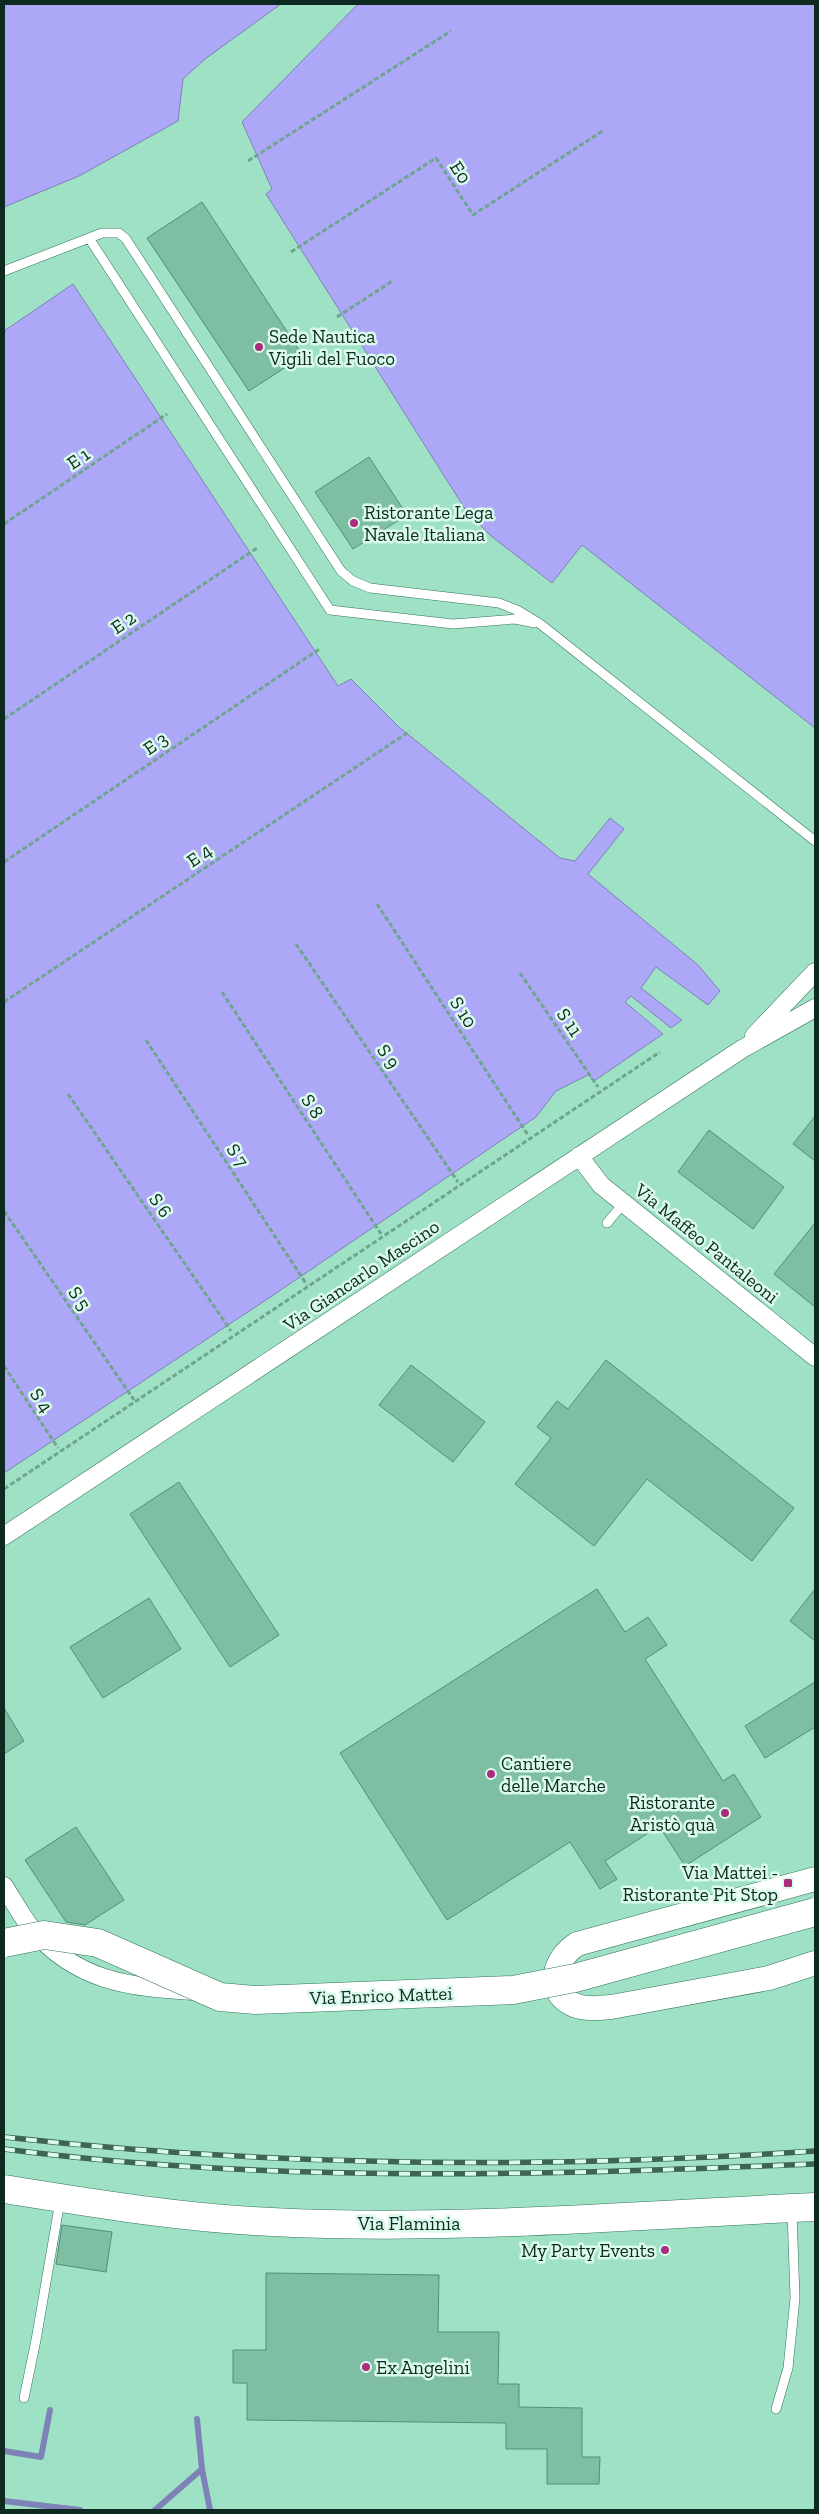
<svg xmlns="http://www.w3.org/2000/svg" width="819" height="2514" font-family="'Zilla Slab',serif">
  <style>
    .water { fill: #ada7f8; stroke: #7d82b7 }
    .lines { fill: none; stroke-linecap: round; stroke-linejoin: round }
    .stream { stroke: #7d82b7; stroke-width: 6 }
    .building { fill: #7ebfa4; stroke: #4f9077 }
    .lane-casing { stroke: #31735b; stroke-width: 10 }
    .street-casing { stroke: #31735b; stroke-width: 19 }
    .secondary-casing { stroke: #31735b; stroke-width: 25 }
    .primary-casing { stroke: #31735b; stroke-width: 29 }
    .path { stroke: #6fa48e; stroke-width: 3; stroke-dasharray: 5 2.5; stroke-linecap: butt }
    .lane { stroke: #fff; stroke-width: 9 }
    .street { stroke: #fff; stroke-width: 18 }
    .secondary { stroke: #fff; stroke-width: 24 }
    .primary { stroke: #fff; stroke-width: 28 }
    .rail-casing { stroke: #3d6555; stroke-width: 5.5 }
    .rail { stroke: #dafaec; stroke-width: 4; stroke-dasharray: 11; stroke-linecap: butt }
    .primary-bridge-casing { stroke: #31735b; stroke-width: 29; stroke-linecap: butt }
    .primary-bridge { stroke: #fff; stroke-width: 28 }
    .poi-dot { fill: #ab2c7c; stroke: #dafaec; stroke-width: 2 }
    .labels { text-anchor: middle; stroke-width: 5; stroke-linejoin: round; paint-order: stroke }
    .street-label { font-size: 19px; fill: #0e2a20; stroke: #dafaec }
    .poi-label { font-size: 19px; fill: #0e2a20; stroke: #dafaec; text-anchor: start }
  </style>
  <rect width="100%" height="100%" fill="#9fe1c5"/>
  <path class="water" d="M4,4H281L205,59L183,79L178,121L79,176L4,207Z
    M358,4H815V728L582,545L552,583L491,536L467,512L266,194L272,189L242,122Z
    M73,284L338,686L351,679L399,727L560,858L575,861L610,818L624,829L588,874L698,965L720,991L708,1005L656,967L641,988L682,1020L671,1028L631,996L625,1002L663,1034L594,1081L588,1075L556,1091L536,1117L266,1300L4,1473V331Z"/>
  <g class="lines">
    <path class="stream" d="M197,2419L202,2469L210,2510
      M4,2451L41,2457L50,2410
      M4,2501L80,2510
      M155,2510L202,2469"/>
  </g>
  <path class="building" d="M202,202L303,356L249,391L147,238Z
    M369,457L407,515L353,549L315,492Z
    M815,1116V1161L793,1144Z
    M709,1130L784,1187L753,1229L678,1172Z
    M815,1223V1307L774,1274Z
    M606,1360L794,1508L752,1561L647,1479L594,1546L515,1484L551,1438L537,1427L557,1401L568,1409Z
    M411,1365L485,1422L453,1462L379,1405Z
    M179,1482L279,1635L230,1667L130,1514Z
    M597,1589L625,1632L648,1617L667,1645L645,1659L723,1781L734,1774L761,1817L685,1866L659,1826L605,1861L617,1879L600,1889L570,1842L447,1920L340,1753Z
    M815,1589V1641L790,1621Z
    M149,1598L181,1649L103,1698L70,1647Z
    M815,1682V1727L765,1758L745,1726Z
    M4,1708L24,1741L4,1754Z
    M76,1827L124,1900L85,1925L66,1922L25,1860Z
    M62,2225L112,2232L106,2272L56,2264Z
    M266,2273L439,2275L438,2332H499L498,2384H519V2407L582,2408V2457H600L599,2484H547V2449H506V2423L247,2420V2383H233V2350H266Z"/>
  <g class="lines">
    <defs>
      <path id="lane" d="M89,238L330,610L453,624L515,619L535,623
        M4,271L102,233H119L126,239L341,571L353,581L370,588L499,603L519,611L539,623L815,841
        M607,1223L623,1204
        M24,2398L36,2340L60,2201
        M776,2409L788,2368L795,2298L792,2212"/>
      <path id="street" d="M754,1036L815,972
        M579,1156L601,1185L815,1357
        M4,1536L742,1049L815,1008
        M4,1886C13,1900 21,1915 31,1928C76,1981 127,1987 193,1991"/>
      <path id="secondary" d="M815,1879L577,1944C555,1958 544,1990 572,2004C584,2010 599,2008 611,2007L769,1978L815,1963"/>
      <path id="primary" d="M4,2189C92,2203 182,2218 272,2222C452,2231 635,2215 815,2207"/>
    </defs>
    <use href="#lane" class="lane-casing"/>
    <use href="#street" class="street-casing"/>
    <use href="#secondary" class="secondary-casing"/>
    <use href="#primary" class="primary-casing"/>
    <path class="path" d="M248,161L451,31
      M291,252L436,158L473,215L604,130
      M337,317L394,280
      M4,524L167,414
      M4,719L257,548
      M4,862L321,648
      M377,904L528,1135
      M296,944L458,1182
      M520,973L598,1087
      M222,992L381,1234
      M4,1002L410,731
      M146,1040L307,1285
      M68,1094L231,1331
      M4,1211L134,1400
      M4,1366L58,1448
      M4,1489L660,1052"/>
    <use href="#lane" class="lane"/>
    <use href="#street" class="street"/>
    <use href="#secondary" class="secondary"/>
    <use href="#primary" class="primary"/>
    <defs>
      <path id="rail" d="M4,2137C273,2167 545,2169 815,2151
        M4,2149C273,2184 545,2175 815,2164"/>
    </defs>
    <use href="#rail" class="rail-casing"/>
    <use href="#rail" class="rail"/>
    <defs>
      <path id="primary-bridge" d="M4,1943L44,1935L98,1943L220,1997L256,2000L513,1990L575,1978L815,1912"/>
    </defs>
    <use href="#primary-bridge" class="primary-bridge-casing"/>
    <use href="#primary-bridge" class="primary-bridge"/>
  </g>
  <g class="poi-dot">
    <circle cx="259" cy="347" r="5"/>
    <circle cx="354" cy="523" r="5"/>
    <circle cx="491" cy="1774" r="5"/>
    <circle cx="725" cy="1813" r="5"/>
    <rect x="783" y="1878" width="10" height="10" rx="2.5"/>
    <circle cx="665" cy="2250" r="5"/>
    <circle cx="366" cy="2367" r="5"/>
  </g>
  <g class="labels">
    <g class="street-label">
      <text transform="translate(461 172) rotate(57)" y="7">E0</text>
      <text transform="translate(78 458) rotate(-34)" y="7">E 1</text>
      <text transform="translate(123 622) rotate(-34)" y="7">E 2</text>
      <text transform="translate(155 743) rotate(-34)" y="7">E 3</text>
      <text transform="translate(199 855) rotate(-34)" y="7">E 4</text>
      <text transform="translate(464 1012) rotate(57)" y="7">S 10</text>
      <text transform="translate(570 1022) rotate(56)" y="7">S 11</text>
      <text transform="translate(389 1056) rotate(56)" y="7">S 9</text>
      <text transform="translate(313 1106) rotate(57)" y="7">S 8</text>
      <text transform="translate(238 1155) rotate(57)" y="7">S 7</text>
      <text transform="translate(161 1205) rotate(55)" y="7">S 6</text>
      <text transform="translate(707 1243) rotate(39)" y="7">Via Maffeo Pantaleoni</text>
      <text transform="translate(361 1275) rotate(-34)" y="7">Via Giancarlo Mascino</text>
      <text transform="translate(80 1298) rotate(56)" y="7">S 5</text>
      <text transform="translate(42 1400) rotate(56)" y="7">S 4</text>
      <text transform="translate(381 1995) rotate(-2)" y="7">Via Enrico Mattei</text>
      <text x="409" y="2230">Via Flaminia</text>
    </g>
    <g class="poi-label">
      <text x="269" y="343">Sede Nautica<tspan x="269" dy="22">Vigili del Fuoco</tspan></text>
      <text x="364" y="519">Ristorante Lega<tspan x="364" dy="22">Navale Italiana</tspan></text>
      <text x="501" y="1770">Cantiere<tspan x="501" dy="22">delle Marche</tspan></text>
      <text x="715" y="1809" text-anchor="end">Ristorante<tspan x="715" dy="22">Aristò quà</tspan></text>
      <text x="778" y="1879" text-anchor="end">Via Mattei -<tspan x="778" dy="22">Ristorante Pit Stop</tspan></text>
      <text x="655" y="2257" text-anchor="end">My Party Events</text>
      <text x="376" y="2374">Ex Angelini</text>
    </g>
  </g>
  <rect width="819" height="2514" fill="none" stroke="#0e2a20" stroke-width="10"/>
</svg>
